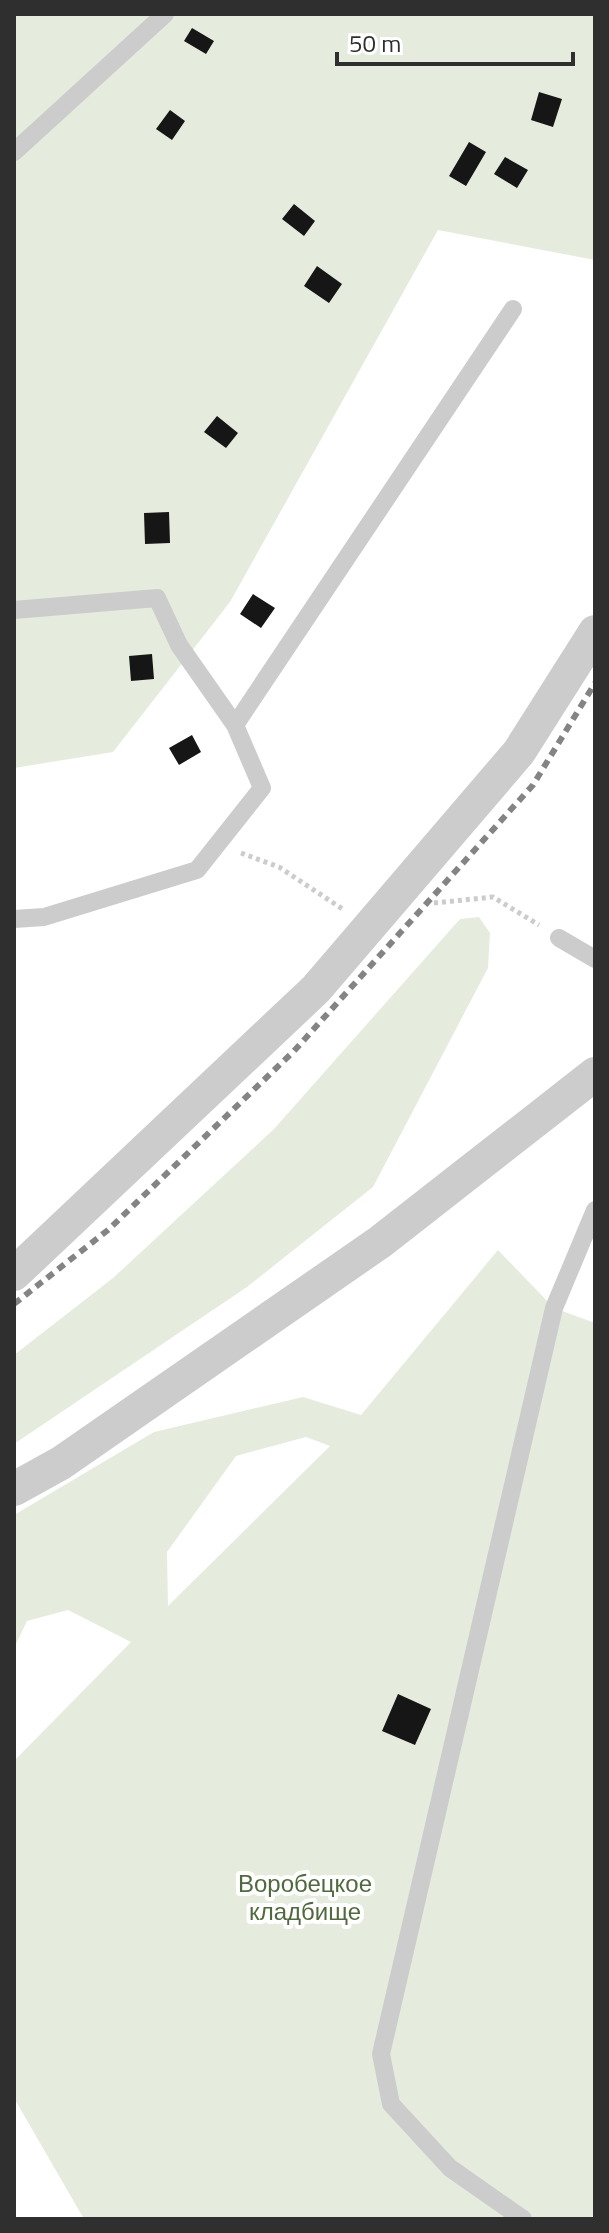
<svg xmlns="http://www.w3.org/2000/svg" width="609" height="2233" font-family="'Titillium Web',sans-serif">
  <style>
    .green { fill: #e5ecde; fill-rule: evenodd }
    .building { fill: #161616 }
    .lines { fill: none; stroke-linecap: round; stroke-linejoin: round }
    .path { stroke: #ccc; stroke-width: 5; stroke-dasharray: 4 4; stroke-linecap: butt }
    .lane { stroke: #ccc; stroke-width: 18 }
    .street { stroke: #ccc; stroke-width: 34 }
    .rail { stroke: #848484; stroke-width: 6; stroke-dasharray: 8 6; stroke-linecap: butt }
    .labels { text-anchor: middle; stroke-width: 8; stroke-linejoin: round; paint-order: stroke }
    .park-label { font-size: 24px; fill: #51693f; stroke: #fff }
  </style>
  <rect width="100%" height="100%" fill="#fff"/>
  <path class="green" d="M14,14H595V260L438,230L230,602L113,752L14,768Z
    M479,917L490,933L488,968L373,1187L247,1287L14,1444V1355L113,1278L274,1129L460,919Z
    M498,1250L554,1308L595,1323V2219H84L14,2098V1761L131,1642L68,1610L27,1621L14,1648V1515L154,1432L303,1397L361,1415ZM306,1437L330,1446L168,1606L167,1552L236,1456Z"/>
  <path class="building" d="M192,28L214,41L206,54L184,41Z
    M539,92L562,99L553,127L531,120Z
    M170,110L185,121L172,140L156,129Z
    M469,142L486,152L466,186L449,176Z
    M505,157L528,170L517,188L494,174Z
    M294,204L315,221L304,236L282,219Z
    M317,266L342,284L329,303L304,286Z
    M217,416L238,433L226,448L204,432Z
    M169,512L170,543L145,544L144,513Z
    M253,594L275,608L261,628L240,614Z
    M152,654L154,679L131,681L129,656Z
    M192,735L201,752L179,765L169,748Z
    M398,1694L431,1709L415,1745L382,1731Z"/>
  <g class="lines">
    <path class="path" d="M241,853L279,867L344,910
      M434,903L493,897L539,925"/>
    <path class="lane" d="M14,152L165,14
      M14,610L157,598L179,645L235,725L262,788L197,870L44,917L14,919
      M235,725L513,309
      M559,938L595,959
      M523,2219L450,2168L391,2104L381,2054L554,1308L595,1210"/>
    <path class="street" d="M14,1274L316,989L519,752L595,632
      M14,1489L61,1463L380,1242L595,1074"/>
    <path class="rail" d="M14,1304L108,1230L294,1051L533,785L595,683"/>
  </g>
  <g class="labels">
    <g class="park-label">
      <text x="305" y="1892">Воробецкое<tspan x="305" dy="28">кладбище</tspan></text>
    </g>
  </g>
  <rect width="609" height="2233" fill="none" stroke="#2f2f2f" stroke-width="32"/>
  <path d="M337 52v12h236v-12" fill="none" stroke="#2f2f2f" stroke-width="4"/>
  <text x="349" y="52" font-size="24" fill="#2f2f2f" stroke="#ffffff" stroke-width="6" paint-order="stroke">50 m</text>
</svg>
